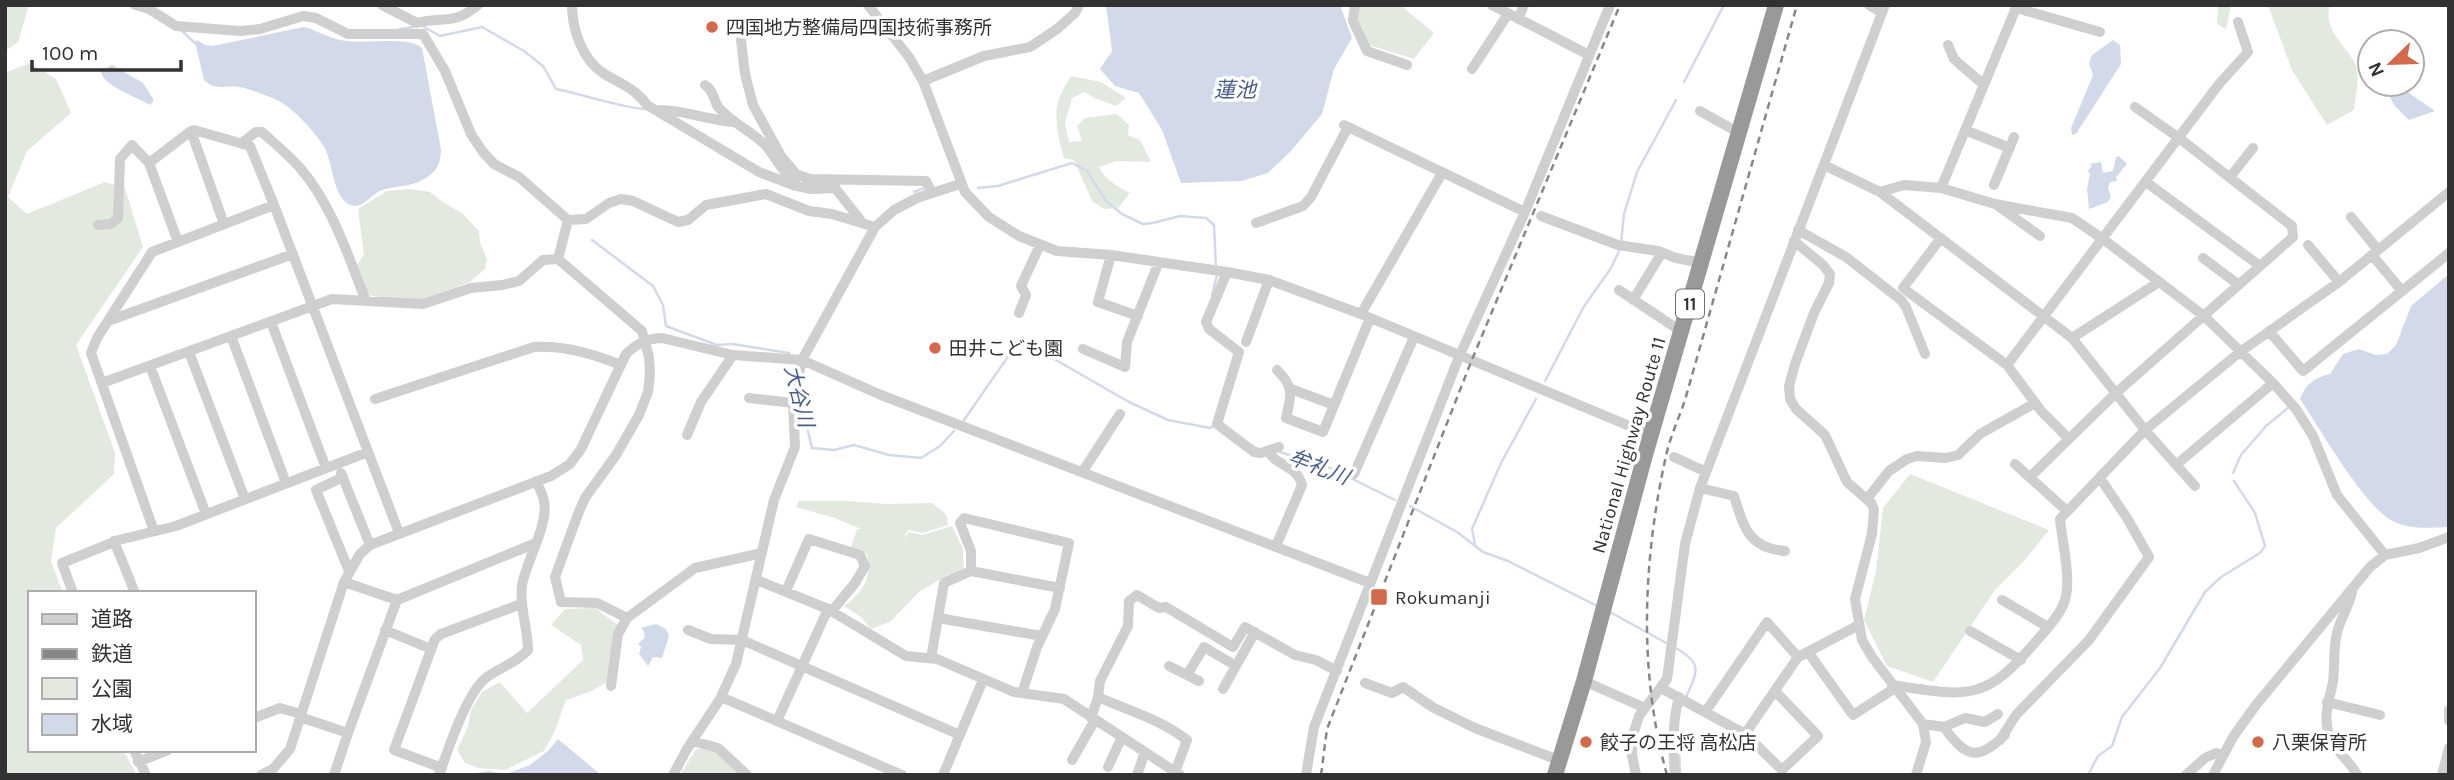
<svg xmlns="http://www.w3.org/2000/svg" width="2454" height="780" font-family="Karla,'Noto Sans JP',sans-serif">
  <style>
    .green { fill: #e2eae0 }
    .water { fill: #d2daea }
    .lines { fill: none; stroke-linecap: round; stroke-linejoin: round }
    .stream { stroke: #d2daea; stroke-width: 2.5 }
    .minor { stroke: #cfcfcf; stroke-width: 10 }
    .highway { stroke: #999; stroke-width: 16 }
    .rail { stroke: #878787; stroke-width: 2.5; stroke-dasharray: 7 5; stroke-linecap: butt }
    .poi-dot { fill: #d3694b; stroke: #fff; stroke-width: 2.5 }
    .labels { text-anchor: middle; stroke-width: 7; stroke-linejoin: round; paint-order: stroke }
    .shield { fill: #fff; stroke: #707070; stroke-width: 2 }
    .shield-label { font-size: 18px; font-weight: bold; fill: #323232 }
    .poi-label { font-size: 19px; fill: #323232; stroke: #fff; text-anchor: start }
    .street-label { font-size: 19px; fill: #323232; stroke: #fff }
    .water-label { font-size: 21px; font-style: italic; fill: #485e8d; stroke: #fff }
  </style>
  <rect width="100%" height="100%" fill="#fff"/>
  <path class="green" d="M5,5H29L18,42L5,51Z
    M1359,5H1400L1434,33L1414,59L1369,45L1358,22Z
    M2218,5H2231L2226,29L2217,24Z
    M2268,5H2330C2321,34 2355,51 2357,70C2359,83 2355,98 2354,110L2327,125L2292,70Z
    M30,63L56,79L71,113L27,151L8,197L27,214L105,182L125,188L143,247L76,345L115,453L114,474L56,528L51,561L63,593H30V750H123L137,775H5V73Z
    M1071,76L1101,82L1126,98L1116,106L1097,99L1084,92L1072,98L1065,123L1069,142L1082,141L1077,126L1085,118L1117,114L1129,125L1128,135L1140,140L1151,162L1116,161L1099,167C1105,180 1117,186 1130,193L1118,208L1104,209L1092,201L1074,160L1064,158C1059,141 1052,114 1060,96C1063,89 1067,83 1071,76Z
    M409,189L430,192L441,201L462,213L479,231L480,242L487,260L485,269L470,282L422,300H397L368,295L357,265L364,255L358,209L387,191Z
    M1910,474L2049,530L2023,562L1995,590L1933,682L1887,666L1864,620L1876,571L1883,508Z
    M799,501H846L887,504L932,503L946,514L948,525L923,533L908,530L902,540L909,532L922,535L952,526L963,549L964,570L939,580L919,592L890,622L871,629L861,617L844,606C862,593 873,577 867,554L851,548L857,529H861L835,518L796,507Z
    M595,608L618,625L607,682L592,691L566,700L554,733L544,751L505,770L478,768L465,763L457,750L468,727L471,710L482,692L500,682L527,713L583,660L581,645L551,625L565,609Z
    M696,749H712L744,775H680Z"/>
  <path class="water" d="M1106,5H1340L1352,38L1334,69L1322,114L1291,151L1268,173L1242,181L1181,183L1162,130L1139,93L1115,86L1100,69L1112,51Z
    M304,27C317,30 328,38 341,40C361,45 408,35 422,48L441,149C441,167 434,175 418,182C407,187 394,186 382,190C373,193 364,206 355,206C332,204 334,162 324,147C315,132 295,110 279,101C270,97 248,88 239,87C224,85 215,91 204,80L195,42L197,40L205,45L212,46Z
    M2113,40L2120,45L2121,64L2076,134L2072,135L2071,128L2093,75L2089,63L2092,55Z
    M112,65L143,83L154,100L150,105C137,97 101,85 101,71Z
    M2384,84H2396L2435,111L2409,120L2394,105Z
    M2119,156L2127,164L2116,177L2117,181L2110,182L2108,188L2111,197L2108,202L2089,209L2087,189L2090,173L2087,172L2092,166L2090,164L2101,162L2103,173L2113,171L2116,157Z
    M2449,274V527C2428,528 2409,530 2391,520C2364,506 2319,427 2300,399C2306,384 2314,378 2330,374L2343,354L2359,349L2376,355L2387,354L2396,345L2411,306Z
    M656,624L666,629L669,636L662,658L653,657L648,666L639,654L641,647L638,644L645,637L644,631L641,628Z
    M558,739L601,775H463L489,771L506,774L530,765L549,750Z"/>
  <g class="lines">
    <path class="stream" d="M424,27L440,36L482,27L524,51L543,66L556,89C586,95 614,106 644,109
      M400,29L413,27
      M181,30L196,44
      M1684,82L1724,5
      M978,188L998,186L1072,163L1087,171L1106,201L1122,214L1143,224L1153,223L1180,216L1206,218L1214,225L1216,268
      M914,192L924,188
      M592,240L653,286L663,305L666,326L717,345L732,344L789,353L790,357
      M1621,243L1624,214L1637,172L1676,100
      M1212,295L1217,275
      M1545,381L1583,308L1611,268L1620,249
      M799,394L812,448L834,450L854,445L889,455L921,458L940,446L954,431
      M964,420L1014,348L1023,341L1129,402L1168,420L1210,428L1213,426
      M1280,452L1304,460H1314L1395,500
      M2233,473L2241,455L2266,426L2289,407
      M1410,506L1457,532L1483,552L1508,561L1597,606
      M1475,544L1472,529L1501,463L1536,399
      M1610,612L1668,644
      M1674,647C1703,663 1698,670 1686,697
      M1679,744L1680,775
      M2088,775L2098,756L2112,746L2122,717L2160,668L2205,592L2221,577L2260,553L2265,546L2255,513L2234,481"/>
    <path class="minor" d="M135,5L149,9L176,26L240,31L260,29L303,16L316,18L348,34H423L445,71L471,134L483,152L494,164L519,177L568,220L558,259
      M382,5L417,23C444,16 453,26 478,5
      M572,5C572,29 582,59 603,73C620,84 635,88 647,105L759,172L793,185L811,189L835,188
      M868,5L909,57L923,81L965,192L989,217L1019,236L1057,251L1111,255L1227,272L1269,280L1361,314L1651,435
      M1355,5L1353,21L1367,51L1407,65
      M1492,5L1589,55
      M1869,5L1882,13
      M1518,19L1524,5
      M741,40L745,74L753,105L781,156L796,174L810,179L926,181L932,193
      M1948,45L1954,59L1984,85
      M1472,69L1508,14
      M923,81L984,56L1030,47L1057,29L1075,13L1079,5
      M705,85C714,90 713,101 719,108C733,124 755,133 767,147C777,160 783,172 795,183
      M660,110C684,110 708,120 732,122
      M1700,111L1739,133
      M1344,125L1525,212
      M1965,130L2010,148
      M191,131L224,224
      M242,143L256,132H262C275,144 290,156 301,169C333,207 348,256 366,301
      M1824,165L1880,192L1904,185L1941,188L1995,204L2072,218L2103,239L2204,316L2273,383L2296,409L2313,436L2337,495L2385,555
      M2230,177L2253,148
      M835,181V188L862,222
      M2146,182L2260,266
      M1994,185L2014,137
      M1941,188L2016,8L2100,32
      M1880,192L2072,338L2145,430L2195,486
      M1998,206L2040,236
      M1541,216L1618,245L1658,251L1676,258L1702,263
      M2351,217L2378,250
      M568,220L586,219L609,203L621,199L633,201L678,222L688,220L706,205L766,194L809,211L832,214L875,227
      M1256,223L1303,206L1311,197L1348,127
      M98,225L111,224L118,218L120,159L132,145L149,163
      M1798,230L1846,257L1901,300L1906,307L1925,354
      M1941,238L1903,288L2007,365L2042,412L2069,439
      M1794,241L1823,265L1830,274L1829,283L1814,313L1795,364L1789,386L1790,399L1796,409L1825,435L1847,482L1871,503L1874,509L1872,534L1855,599L1862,640L1872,657L1923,724L1926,742L1916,775
      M178,242L149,163L191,131L194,130L250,146L274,205
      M2308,245L2339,282
      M1111,255L1098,302L1138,316
      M2372,255L2402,291
      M2203,258L2239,285
      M1227,272L1206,322L1209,329L1239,352L1217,424L1254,452L1261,453L1279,447
      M1619,290L1682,332
      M1633,300L1660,256
      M1019,313L1026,295L1021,286L1040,245
      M1361,314L1442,173
      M108,321L293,254
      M271,322L326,468
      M2269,331L2303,371L2449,253
      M231,336L286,483
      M2072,338L2159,282
      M1246,342L1269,280
      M1083,349L1125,367L1127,342L1158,264
      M189,352L245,499
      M2007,365L2219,84L2248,52L2238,22
      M150,366L206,514
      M1277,370C1295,388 1291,395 1286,418L1323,432L1370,318
      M102,383L332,299L423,304L471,288L502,285L519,281L543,260L558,259L642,331L649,357L650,374L648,392L639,415L616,455L585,498L578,514L555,577L561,602L597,603L627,618
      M1291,389L1334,405
      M749,398L793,403
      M375,399L534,347C563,345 594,354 621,365
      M687,435L701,402L733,355
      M1268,451C1277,467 1297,465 1302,485L1276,546
      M1674,457L1706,472
      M2015,464L2067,511
      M2176,465L2273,383
      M1083,471L1120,414
      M341,473L370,545
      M1354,474L1414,337
      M343,477L316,490L349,571
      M2030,477L2116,393L2293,237L2292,226L2179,138L2135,107
      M1700,488L1734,496C1744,527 1748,548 1785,551
      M1867,499L1889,471L1907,459L1917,456L1946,458L1958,455L1980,434L2035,403
      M154,531L91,353L97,338L152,252L274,205L399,533
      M114,541L135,593
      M971,571V551L960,523L964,518L1069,543L1055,609L1037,647L1022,693
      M757,580L828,609L906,656L937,659L1014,692L1064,699L1180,775
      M344,582L397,600
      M786,591L809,539L860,555L865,566L855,583L832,611
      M2352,592C2349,607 2340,619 2337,633C2333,649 2335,666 2333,682C2329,701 2323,716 2329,735C2334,751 2350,760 2357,775
      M73,593L62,563L119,540L176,526L368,452
      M2002,600L2048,627
      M938,618L1042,636
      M385,630L431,649
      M688,630L711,639L742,640L960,735
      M1970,631L2021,660
      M1808,652L1853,715L1895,688
      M931,658L944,583L971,571L1060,588
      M1169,666L1199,681
      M1187,675L1204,647L1236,666
      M1584,681L1645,708
      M1365,683L1392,693L1403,687L1434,708L1475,728L1558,760
      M1892,685C1970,697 1985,702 2038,639C2051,624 2066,609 2067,589C2069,566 2062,541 2060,519L2145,430L2240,352L2339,282L2449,192
      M611,686L618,634L627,618L695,568L762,553
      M1661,688L1745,734L1782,770L1818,736L1775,691
      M1223,689L1255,632
      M721,697L902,775
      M1098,697C1129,711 1160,719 1187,740L1174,775
      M2327,702L2380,715
      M2449,710V721
      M1706,711L1767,622L1798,657
      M300,717L348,733L334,775
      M254,718L280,708L301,714
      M1091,718L1098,697L1100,681L1128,626L1129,601L1137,595L1159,608L1166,607L1233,647L1245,627L1295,655L1316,660L1337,671
      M777,721L828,609
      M1923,724L1944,727L1965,718L1985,722L1998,714
      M1944,727C1965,757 1977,762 2005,735
      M348,733L397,600L536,543
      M1745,734L1798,657L1859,625
      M2000,740L2016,715L2089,640L2149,557L2127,518L2100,478
      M692,741L718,748L747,775
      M134,750L146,775
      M1072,760L1095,720
      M138,762L168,750
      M1108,767L1122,737
      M442,768L394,750L435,639L441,634L521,604
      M261,775L273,769L290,749L344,582L360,554L370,545L551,476L570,464L581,449L626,354C638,343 645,339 662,338L733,355L802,360L881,395L1370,583
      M439,775C448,750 467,691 487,677C501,667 516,663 528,650C528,628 519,607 522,585C526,562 549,524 544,501C543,495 539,487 536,481
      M673,775L687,749L720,699L736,664L774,500L795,447L793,403L802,360L875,227L894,210L917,198L960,184
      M943,775L983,680
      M1137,775L1145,752
      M1306,775L1314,727L1459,357L1525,212L1610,5
      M1636,775L1632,755L1633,735L1639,716L1667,679L1685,544L1700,488L1885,5
      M1675,775C1673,748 1672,723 1679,697
      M2186,775L2205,758L2216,753L2223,755
      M2213,775L2233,737L2256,705L2370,567L2385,555L2419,548L2449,537
      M2442,775L2449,748"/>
    <path class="highway" d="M1555,775L1584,681L1645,455L1776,5"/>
    <path class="rail" d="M1321,775L1327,729L1471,362L1620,5
      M1667,775C1638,672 1643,559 1666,456C1670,437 1679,418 1685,400L1797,5"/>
  </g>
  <g class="poi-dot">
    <circle cx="712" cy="27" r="7"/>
    <circle cx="935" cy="348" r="7"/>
    <rect x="1370" y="588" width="18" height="18" rx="3.5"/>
    <circle cx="1586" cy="742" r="7"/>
    <circle cx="2258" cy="742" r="7"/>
  </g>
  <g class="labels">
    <rect class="shield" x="1676" y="289.5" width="28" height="29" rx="5"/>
    <g class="shield-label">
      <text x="1690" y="310">11</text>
    </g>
    <g class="poi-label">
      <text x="726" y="34">四国地方整備局四国技術事務所</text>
      <text x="949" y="355">田井こども園</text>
      <text x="1395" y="604">Rokumanji</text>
      <text x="1600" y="749">餃子の王将 高松店</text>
      <text x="2272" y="749">八栗保育所</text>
    </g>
    <g class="street-label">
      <text transform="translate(1628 445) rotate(-74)" y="7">National Highway Route 11</text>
    </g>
    <g class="water-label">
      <text x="1235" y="97">蓮池</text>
      <text transform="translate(799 396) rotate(76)" y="7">大谷川</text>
      <text transform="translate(1319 467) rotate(21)" y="7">牟礼川</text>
    </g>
  </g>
  <rect width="2454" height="780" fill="none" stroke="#323232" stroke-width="14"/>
  <rect x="28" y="591" width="228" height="161" fill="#ffffff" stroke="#adadad" stroke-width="2"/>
  <rect x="42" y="614" width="35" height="10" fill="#cfcfcf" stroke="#adadad" stroke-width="2"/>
  <text x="91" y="626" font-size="21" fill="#323232">道路</text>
  <rect x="42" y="649" width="35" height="10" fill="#878787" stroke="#adadad" stroke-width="2"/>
  <text x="91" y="661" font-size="21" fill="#323232">鉄道</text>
  <rect x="42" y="678" width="35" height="21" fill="#e2eae0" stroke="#adadad" stroke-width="2"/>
  <text x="91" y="696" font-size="21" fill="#323232">公園</text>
  <rect x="42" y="714" width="35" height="21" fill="#d2daea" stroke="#adadad" stroke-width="2"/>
  <text x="91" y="731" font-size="21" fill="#323232">水域</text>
  <g transform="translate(2391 63) rotate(247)"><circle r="33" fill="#ffffff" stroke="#adadad" stroke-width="2"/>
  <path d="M0-5L12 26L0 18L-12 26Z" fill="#d3694b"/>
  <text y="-10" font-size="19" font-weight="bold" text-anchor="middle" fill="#323232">N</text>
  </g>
  <path d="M32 60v10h149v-10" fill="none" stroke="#323232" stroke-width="3.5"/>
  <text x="42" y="60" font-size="21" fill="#323232" stroke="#ffffff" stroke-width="5" paint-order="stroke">100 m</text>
</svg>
